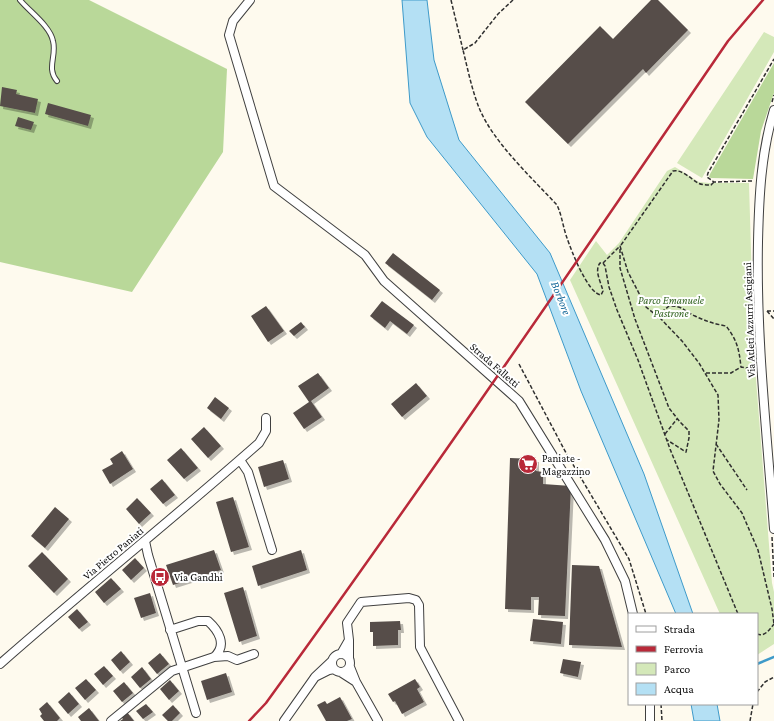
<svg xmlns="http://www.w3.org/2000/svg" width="774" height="721" font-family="'Crimson Pro',serif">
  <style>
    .green { fill: #d4e8b9 }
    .forest { fill: #b9d899 }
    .water { fill: #b4e0f4; stroke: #3e9ac9 }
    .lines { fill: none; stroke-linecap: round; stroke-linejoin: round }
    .stream { stroke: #3e9ac9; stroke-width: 2.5 }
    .building { fill: #564e4a; filter: url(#shadow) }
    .lane-casing { stroke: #404040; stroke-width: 6 }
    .street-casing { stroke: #404040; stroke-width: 10 }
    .path { stroke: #2f2f2f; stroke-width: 1.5; stroke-dasharray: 4 2; stroke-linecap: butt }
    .lane { stroke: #fff; stroke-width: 4 }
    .street { stroke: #fff; stroke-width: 8 }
    .rail { stroke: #b92939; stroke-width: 2.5 }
    .labels { text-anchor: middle; stroke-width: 4; stroke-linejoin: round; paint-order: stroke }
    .park-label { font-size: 11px; font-style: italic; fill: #326320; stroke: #fff }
    .street-label { font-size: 11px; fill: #0d0d0d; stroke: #fff }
    .poi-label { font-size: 11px; fill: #0d0d0d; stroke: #fff; text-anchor: start }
    .water-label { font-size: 12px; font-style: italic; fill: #1a6b9b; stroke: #fff }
  </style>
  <defs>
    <filter id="shadow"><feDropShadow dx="3" dy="3" stdDeviation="0" flood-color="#0004"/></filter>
  </defs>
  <rect width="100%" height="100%" fill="#fefaee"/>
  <path class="green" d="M764,32L774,37V52L702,178L677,163Z
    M675,167L699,182L709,183H749L754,354L772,583L774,592V644L757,655V614H720L570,280L596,241L607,255L619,243L667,171Z"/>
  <path class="forest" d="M0,0H89L227,69L223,152L132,292L0,262Z
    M774,63V93L761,131L753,179L711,178L709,177L710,174Z"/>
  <path class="water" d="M402,0H427L434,60L459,140L550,253L644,474L693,614H676L581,391L537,274L427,137L410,103Z
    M691,704H717L720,721H694Z"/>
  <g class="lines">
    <path class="stream" d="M757,664L774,657"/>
  </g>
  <path class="building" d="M651,0H658L688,30L646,73L643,69L568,144L525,102L600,26L613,39Z
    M2,87L17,90L16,94L38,99L35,113L0,106Z
    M48,103L91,115L88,126L45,114Z
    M18,117L34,122L31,130L15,126Z
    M393,253L440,290L432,300L385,263Z
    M382,301L414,325L407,334L390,321L385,328L370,316Z
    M266,306L284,331L268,342L251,316Z
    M301,322L305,327L294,336L289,331Z
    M318,373L329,388L311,401L322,417L304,429L293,413L309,402L298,386Z
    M416,383L427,396L402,417L391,404Z
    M215,397L229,408L221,419L207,408Z
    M204,427L221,446L208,458L191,439Z
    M181,448L198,468L184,479L167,460Z
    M122,451L133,469L110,484L102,470L113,464L110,459Z
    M510,458L536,459V471L543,472V484L571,486L565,616L538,615L539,597H531V610L505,609Z
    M283,460L289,479L264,487L258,467Z
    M162,479L175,495L163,504L150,489Z
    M233,497L249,547L231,552L216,502Z
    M137,498L151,513L139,524L126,509Z
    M55,507L69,519L45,548L31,536Z
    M214,550L221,570L173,585L166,565Z
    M301,550L307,570L258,586L252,566Z
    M42,552L68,579L54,593L28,566Z
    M135,558L144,568L131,580L122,570Z
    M572,565L599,566L622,647L569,645Z
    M111,578L121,589L104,603L95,592Z
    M243,587L257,636L239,642L224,593Z
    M150,593L156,613L141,618L134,598Z
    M77,609L88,622L79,629L68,617Z
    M533,619L563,622L561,644L530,641Z
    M400,621L401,630H398V645L373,646V632H370V622Z
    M121,651L130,662L120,671L111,660Z
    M160,653L169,664L157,674L148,663Z
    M563,659L581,662L578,677L560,673Z
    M104,666L113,676L103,685L94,674Z
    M142,667L151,679L140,688L131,677Z
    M226,673L232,692L207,700L201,681Z
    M86,679L96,690L85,700L75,688Z
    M415,679L420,687L417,689L424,702L402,714L395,701L393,702L388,694Z
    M170,680L179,691L169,700L160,689Z
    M124,682L133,693L122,702L113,691Z
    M69,692L79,704L68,714L58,702Z
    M340,697L352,719L347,721H326L317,705L325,701L327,704Z
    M47,702L60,718L57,721H44L40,716L42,714L39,709Z
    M146,704L153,712L143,719L136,711Z
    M173,705L180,713L172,721H168L162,715Z
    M89,708L99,721H81L78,717Z
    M127,712L134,721H120L123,719L121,717Z"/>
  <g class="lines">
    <defs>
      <path id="lane" d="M20,0C30,12 50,26 53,41C57,56 46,68 57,81"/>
      <path id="street" d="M250,0L233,21L229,35L274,186L365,255L384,281L519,401L605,540L625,581L633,614
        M774,110C761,153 759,197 758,242C756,338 767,434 774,529
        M240,460L248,472L272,550
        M145,541L148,555L196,713
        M349,640L347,623L361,602L409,598L416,600L419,605L420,647L459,721
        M332 663a9 9 0 1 1 18 0a9 9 0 1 1-18 0Z
        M341,654L349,640V658
        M214,657L228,656L237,660L254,654
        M332,661L315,677L329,670L334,669
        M0,664C85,589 174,518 259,443L266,431V418
        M342,673L356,682L350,667
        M356,682L378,721
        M111,721L172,671L214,657C228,645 218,630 208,621H198L170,630
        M284,721L315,677
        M650,721V704"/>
    </defs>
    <use href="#lane" class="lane-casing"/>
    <use href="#street" class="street-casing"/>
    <path class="path" d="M451,0L463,50
      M513,0L498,14L475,43L463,50C468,70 472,91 480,110C495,144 532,178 557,205C562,216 563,227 567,238C571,250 588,294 601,295L603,291C601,282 594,271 600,263H603L605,266L609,287L617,310L638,360L670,449L738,614
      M772,102L774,95
      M752,181L714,182L707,177L708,173L774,59
      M621,245L673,171C682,169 691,179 698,183C702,185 707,185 711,185L714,182
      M620,249V268L635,319L669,408L680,422L689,431V438L686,452L667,440
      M603,263L620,246L628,272L646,307L661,319L682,341L699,363L718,395L719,420L713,471L720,484L742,513L758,550L772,609L774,624
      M767,311L774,319
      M767,311H774
      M657,316L669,306C684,306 682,310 695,316C705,321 715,324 726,326C737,340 739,349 741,367L746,368L753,367
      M519,364L565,451L629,559L646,614
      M706,373H731L741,367
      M665,434L677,419
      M716,444L747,490
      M772,537L774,577
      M757,634C765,637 769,630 774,624
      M757,692L765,682L774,677
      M661,704L662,721
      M750,721L753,704"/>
    <use href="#lane" class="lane"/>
    <use href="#street" class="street"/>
    <path class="rail" d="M249,721L266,703C424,485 576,263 728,41L763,0"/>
  </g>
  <defs>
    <symbol id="supermarket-disc" viewBox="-11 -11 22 22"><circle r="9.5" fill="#b92939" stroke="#fff"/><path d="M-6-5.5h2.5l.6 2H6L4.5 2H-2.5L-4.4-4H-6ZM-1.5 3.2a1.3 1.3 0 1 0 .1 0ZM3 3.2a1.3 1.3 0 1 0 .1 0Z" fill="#fff"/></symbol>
    <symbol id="bus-disc" viewBox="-11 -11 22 22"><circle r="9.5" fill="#b92939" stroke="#fff"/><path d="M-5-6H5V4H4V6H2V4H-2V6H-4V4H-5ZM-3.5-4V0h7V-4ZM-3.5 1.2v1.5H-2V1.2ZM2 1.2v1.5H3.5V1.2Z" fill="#fff"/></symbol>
  </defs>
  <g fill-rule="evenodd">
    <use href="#supermarket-disc" x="517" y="453" width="22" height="22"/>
    <use href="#bus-disc" x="149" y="566" width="22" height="22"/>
  </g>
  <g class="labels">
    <g class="park-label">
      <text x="671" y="304">Parco Emanuele<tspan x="671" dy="13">Pastrone</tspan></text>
    </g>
    <g class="street-label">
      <text transform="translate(749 320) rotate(-92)" y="4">Via Atleti Azzurri Astigiani</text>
      <text transform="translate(495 365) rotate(41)" y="4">Strada Falletti</text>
      <text transform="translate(113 553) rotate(-40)" y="4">Via Pietro Paniati</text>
    </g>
    <g class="poi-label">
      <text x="542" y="462">Paniate -<tspan x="542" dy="13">Magazzino</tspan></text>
      <text x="174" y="581">Via Gandhi</text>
    </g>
    <g class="water-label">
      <text transform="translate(561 298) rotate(68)" y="4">Borbore</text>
    </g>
  </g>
  <rect x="628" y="613" width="130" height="92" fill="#ffffff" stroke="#9e9e9e"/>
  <rect x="636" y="626" width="20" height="6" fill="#ffffff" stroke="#9e9e9e"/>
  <text x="664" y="633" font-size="12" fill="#0d0d0d">Strada</text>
  <rect x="636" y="646" width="20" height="6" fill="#b92939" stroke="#9e9e9e"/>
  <text x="664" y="653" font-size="12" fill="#0d0d0d">Ferrovia</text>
  <rect x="636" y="663" width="20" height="12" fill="#d4e8b9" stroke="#9e9e9e"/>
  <text x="664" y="673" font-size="12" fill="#0d0d0d">Parco</text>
  <rect x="636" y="683" width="20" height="12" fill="#b4e0f4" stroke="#9e9e9e"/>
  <text x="664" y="693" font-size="12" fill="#0d0d0d">Acqua</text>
</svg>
